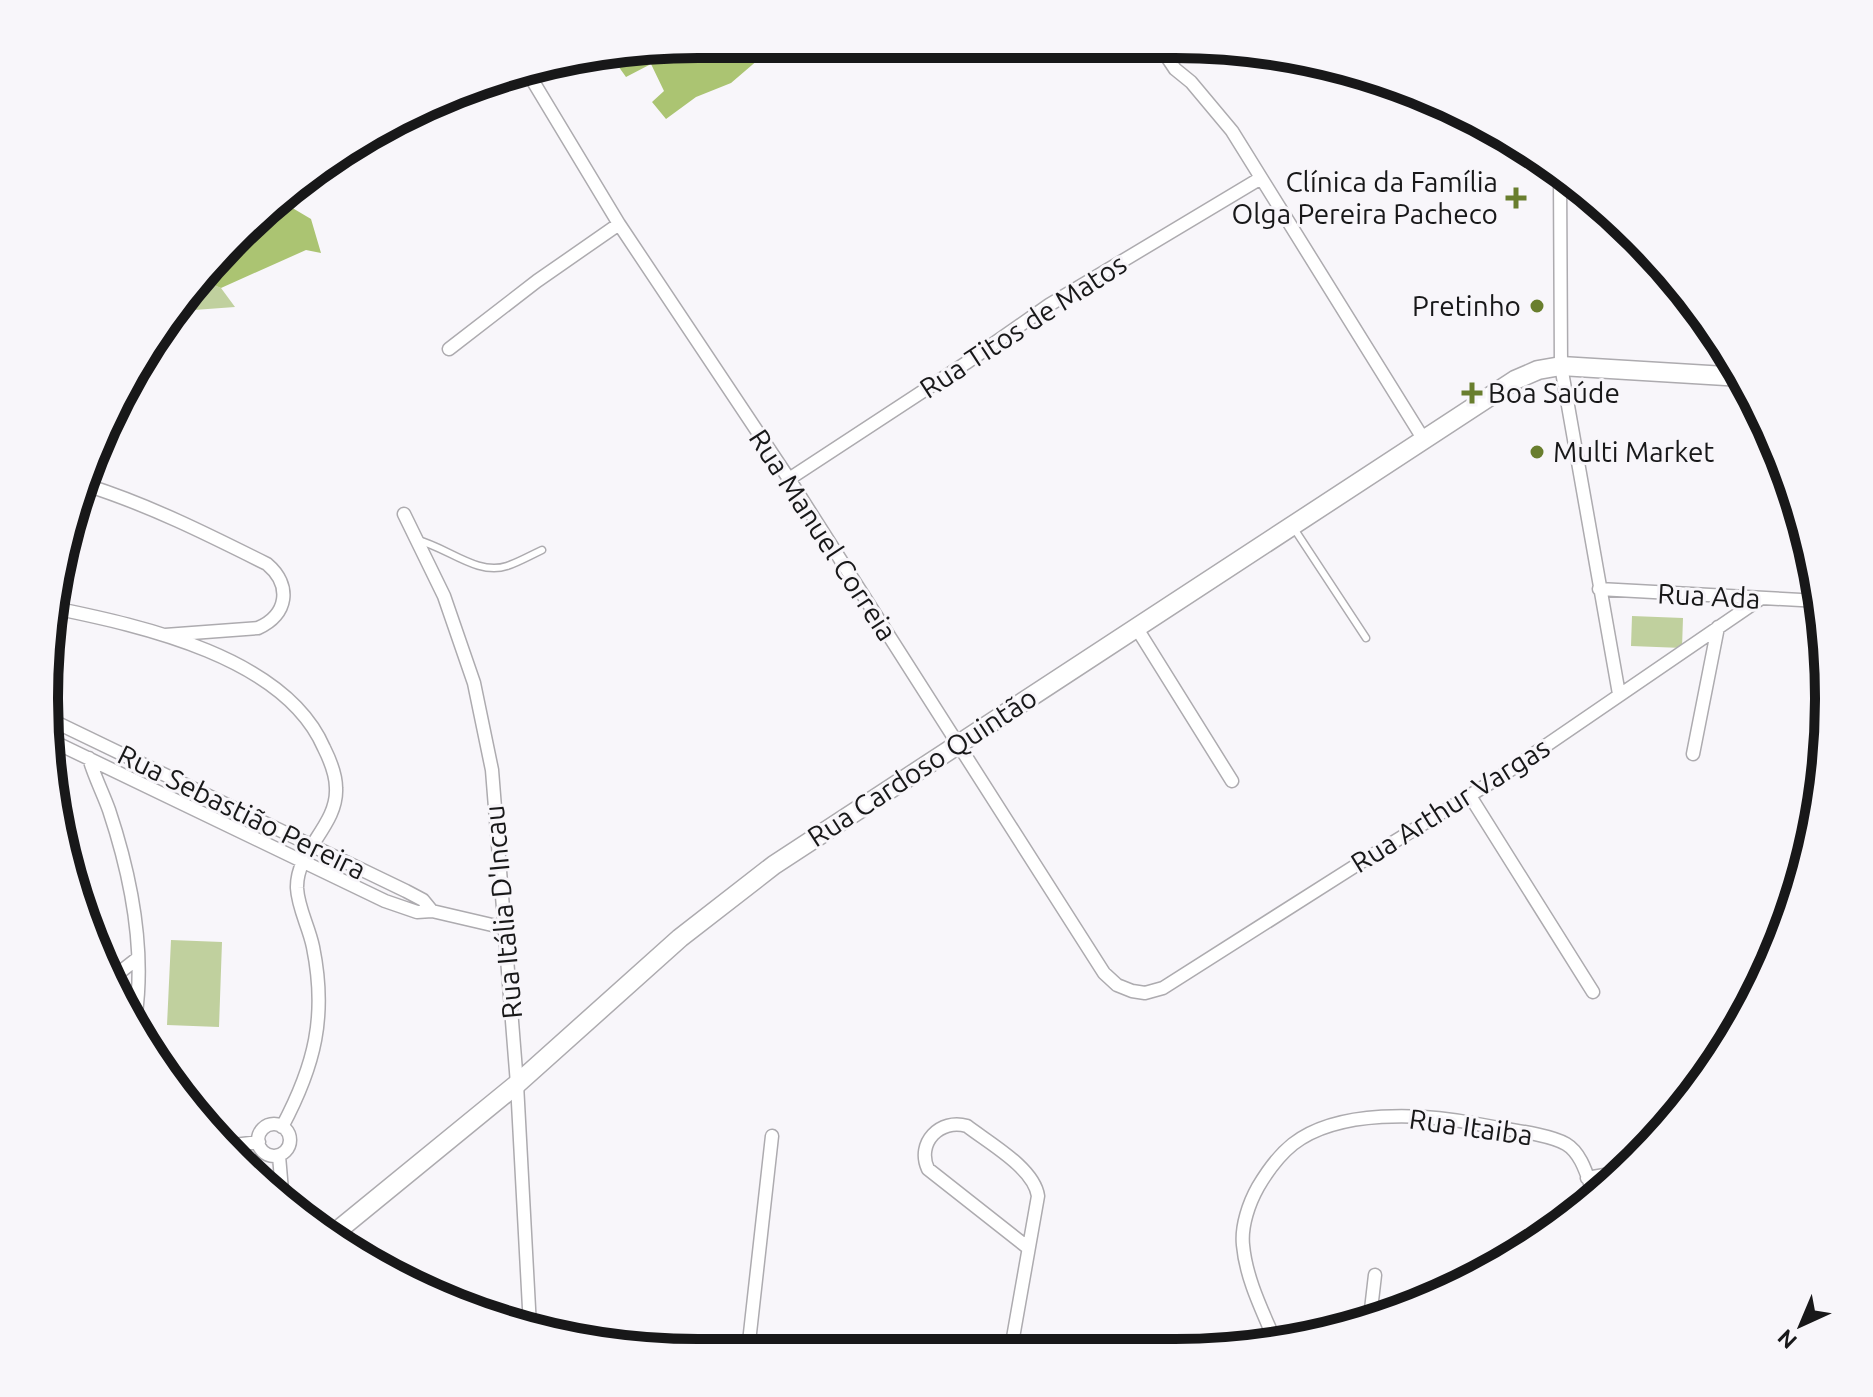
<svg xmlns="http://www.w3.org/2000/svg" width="1873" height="1397" font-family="Ubuntu,sans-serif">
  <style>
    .green { fill: #c0d09e }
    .forest { fill: #abc472 }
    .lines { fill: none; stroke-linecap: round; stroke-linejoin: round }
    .lane-casing { stroke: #adabaf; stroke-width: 9 }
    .street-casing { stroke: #adabaf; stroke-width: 15 }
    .secondary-casing { stroke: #adabaf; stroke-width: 21 }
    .lane { stroke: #fff; stroke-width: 6 }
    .street { stroke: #fff; stroke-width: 12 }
    .secondary { stroke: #fff; stroke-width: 18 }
    .poi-dot { fill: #697e2e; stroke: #f8f6fa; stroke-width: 3 }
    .labels { text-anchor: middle; stroke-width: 6; stroke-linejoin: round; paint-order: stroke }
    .poi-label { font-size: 28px; fill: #181819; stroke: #f8f6fa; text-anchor: end }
    .street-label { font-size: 28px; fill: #181819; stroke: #f8f6fa }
    .rim { fill: none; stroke: #181819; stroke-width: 10 }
  </style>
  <rect width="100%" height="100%" fill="#f8f6fa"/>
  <path class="green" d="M199,279L221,288L235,307L194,310L188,299H185Z
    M1632,616L1683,618L1682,648L1631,646Z
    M171,940L222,942L219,1027L167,1025Z"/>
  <path class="forest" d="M699,44H755L772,48L731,83L696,97L666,119L652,102L664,91L651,64L626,77L611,56Z
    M284,203L311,219L321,253L306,250L221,288L199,279L207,267Z"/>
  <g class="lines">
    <defs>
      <path id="lane" d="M1293,527L1366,638
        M417,540C447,547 477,576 507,566C519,562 531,555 542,550"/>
      <path id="street" d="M1159,45L1175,69L1191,82L1232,131L1424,440
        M525,68L619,224L789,479L1104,973L1117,985L1132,991L1145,993L1163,988L1366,859L1503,775L1760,599
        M1560,175L1561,366L1619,694
        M449,349L537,281L619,224
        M789,479L966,363L1049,305L1261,178
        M86,485C149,505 207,534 267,564C292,585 288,615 258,628L165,635
        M404,514L444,596L474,683L492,770L517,1084L530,1327
        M1599,589L1819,601
        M54,608C142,626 285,657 324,748C330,760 336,774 336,788C338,826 296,850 297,888C298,908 309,927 313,947C327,1016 315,1065 282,1127
        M1136,627L1232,781
        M47,718L406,891L423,900L432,911
        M46,738L385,901L417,912L432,911L505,928
        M1693,754L1718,627
        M89,758C94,776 103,793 109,810C131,876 146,950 135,1020
        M1470,796L1593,992
        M111,979L138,958
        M258 1140a16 16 0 1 1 32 0a16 16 0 1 1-32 0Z
        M226,1146L259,1142
        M279,1156L283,1202
        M1587,1178L1622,1172
        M1370,1318L1375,1275
        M1276,1343C1263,1312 1246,1279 1243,1245C1241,1226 1249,1203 1258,1187C1268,1170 1278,1156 1293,1144C1338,1109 1423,1113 1477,1124C1500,1129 1547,1133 1566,1144C1583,1154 1588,1180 1595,1197
        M1011,1349L1038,1196C1034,1168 989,1143 967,1126C940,1118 916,1143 928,1169L1027,1247
        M748,1351L772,1136"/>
      <path id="secondary" d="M331,1236L517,1084L680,938L774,865L1515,380L1538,370L1561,366L1742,377"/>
    </defs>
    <use href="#lane" class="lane-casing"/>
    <use href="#street" class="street-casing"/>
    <use href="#secondary" class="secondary-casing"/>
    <use href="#lane" class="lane"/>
    <use href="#street" class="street"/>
    <use href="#secondary" class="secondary"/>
  </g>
  <g class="poi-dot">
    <path d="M1512 186h8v8h8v8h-8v8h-8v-8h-8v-8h8z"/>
    <circle cx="1537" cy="306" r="8"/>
    <path d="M1468 381h8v8h8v8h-8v8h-8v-8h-8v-8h8z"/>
    <circle cx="1537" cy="452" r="8"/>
  </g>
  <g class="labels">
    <g class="poi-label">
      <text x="1498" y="192">Clínica da Família<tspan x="1498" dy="32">Olga Pereira Pacheco</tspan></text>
      <text x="1521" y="316">Pretinho</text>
      <text x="1488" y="403" text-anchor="start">Boa Saúde</text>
      <text x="1553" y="462" text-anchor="start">Multi Market</text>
    </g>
    <g class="street-label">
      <text transform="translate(1023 326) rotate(-33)" y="10">Rua Titos de Matos</text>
      <text transform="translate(823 535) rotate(57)" y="10">Rua Manuel Correia</text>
      <text transform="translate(1709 596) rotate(3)" y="10">Rua Ada</text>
      <text transform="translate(922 767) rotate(-33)" y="10">Rua Cardoso Quintão</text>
      <text transform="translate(1450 805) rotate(-32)" y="10">Rua Arthur Vargas</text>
      <text transform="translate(242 812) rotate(26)" y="10">Rua Sebastião Pereira</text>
      <text transform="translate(503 912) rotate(-95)" y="10">Rua Itália D'Incau</text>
      <text transform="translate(1471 1127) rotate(8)" y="10">Rua Itaiba</text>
    </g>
  </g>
  <path d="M0 0H1873V1397H0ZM698 58H1175A640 640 0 0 1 1815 698V699A640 640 0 0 1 1175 1339H698A640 640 0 0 1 58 699V698A640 640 0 0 1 698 58Z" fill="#f8f6fa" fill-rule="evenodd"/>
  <path class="rim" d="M698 58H1175A640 640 0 0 1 1815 698V699A640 640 0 0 1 1175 1339H698A640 640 0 0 1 58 699V698A640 640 0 0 1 698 58Z"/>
  <g transform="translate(1801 1325) rotate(224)" stroke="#f8f6fa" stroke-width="6" paint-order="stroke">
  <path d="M0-6L14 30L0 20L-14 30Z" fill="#181819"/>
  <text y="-12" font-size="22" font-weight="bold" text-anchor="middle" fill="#181819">N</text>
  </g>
</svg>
